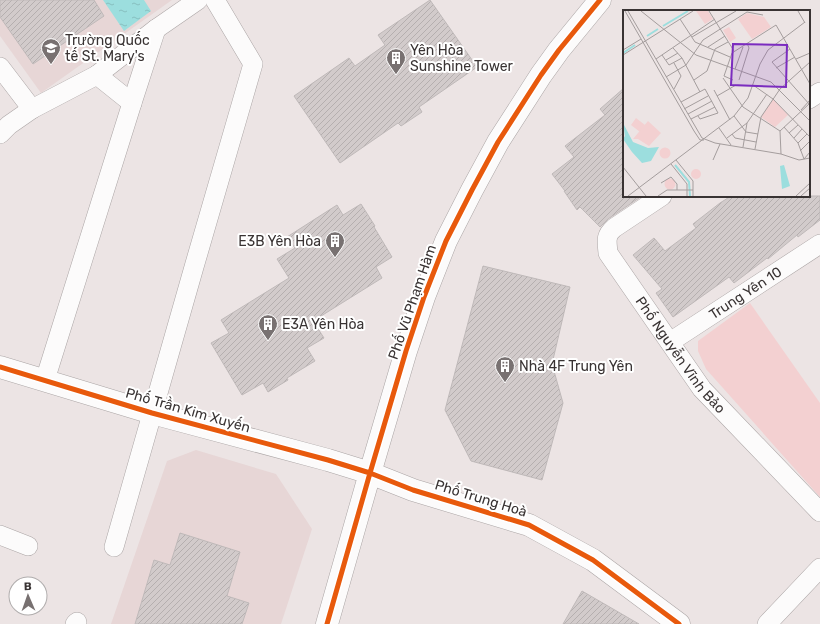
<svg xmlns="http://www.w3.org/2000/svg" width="820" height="624" font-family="Rubik,sans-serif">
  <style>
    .built { fill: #e7d6d6 }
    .green { fill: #f3d0d1 }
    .water { fill: url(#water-ripples) }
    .building { fill: url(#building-hatch); stroke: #bfb9b9 }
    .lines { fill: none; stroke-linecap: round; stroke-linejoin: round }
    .street-casing { stroke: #aba5a5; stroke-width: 20 }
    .secondary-casing { stroke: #aba5a5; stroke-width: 23 }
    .street { stroke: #fcfbfb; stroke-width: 19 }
    .secondary { stroke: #fcfbfb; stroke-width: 22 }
    .cycleway-casing { stroke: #fff; stroke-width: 8 }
    .cycleway { stroke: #e8590c; stroke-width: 5 }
    .labels { text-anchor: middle; stroke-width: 4; stroke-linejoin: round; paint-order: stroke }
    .poi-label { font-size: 14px; fill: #393333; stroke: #fff; text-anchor: start }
    .street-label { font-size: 14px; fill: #393333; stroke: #fff }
    .inset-river { fill: none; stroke: #9cdede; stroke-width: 2 }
    .inset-road { fill: none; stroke: #a49d9d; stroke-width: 1 }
    .view { fill: #7b2cbf; fill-opacity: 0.15; stroke: #7b2cbf; stroke-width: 2 }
    .inset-edge { fill: none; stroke: #393333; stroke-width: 2 }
  </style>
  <defs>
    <pattern id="water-ripples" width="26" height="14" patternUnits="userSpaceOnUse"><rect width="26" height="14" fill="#9cdede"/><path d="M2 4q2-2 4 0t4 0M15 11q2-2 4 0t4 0" fill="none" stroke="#87bfbf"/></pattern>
    <pattern id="building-hatch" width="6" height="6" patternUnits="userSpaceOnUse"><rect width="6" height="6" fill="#d2cbcb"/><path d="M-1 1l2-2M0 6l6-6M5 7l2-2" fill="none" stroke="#b5afaf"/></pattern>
  </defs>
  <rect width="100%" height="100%" fill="#ece4e4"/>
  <path class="built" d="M0,0H172L41,93L0,36Z
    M196,450L276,474L312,529L281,624H111L167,461Z"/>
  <path class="green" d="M750,303L820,403V497L706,369L698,351V341Z"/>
  <path class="water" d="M103,0H144L151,11L124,31Z"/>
  <path class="building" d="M0,0H94L104,16L33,64L0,17Z
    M430,0L477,67L419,107L422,112L401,126L398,123L340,163L294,96L349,58L355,66L385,45L378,35Z
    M624,88V196H642L608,219L600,227L580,207L577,210L564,191H565L552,174L574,157L565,146L605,115L600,109Z
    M731,196H820V220L798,237L797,235L768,259L767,258L734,283L729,277L673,317L656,293L662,289L633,255L654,238L665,251L696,228L693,224L720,203Z
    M361,204L375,226L374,227L392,257L376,267L382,278L313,321L324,338L307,348L315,361L287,378L288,380L268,392L263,383L242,395L211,343L229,333L221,320L289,278L277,259L295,248L287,237L337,205L343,215Z
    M483,266L570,287L552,364L563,403L542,480L471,461L445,410Z
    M180,533L240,552L227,596L249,603L242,624H135L154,560L170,565Z
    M582,591L639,624H563Z"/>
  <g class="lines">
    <defs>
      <g id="street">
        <path d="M0,67L32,109"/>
        <path d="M97,75L132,103"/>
        <path d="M809,99L820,92"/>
        <path d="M0,134L9,125L32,109L97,75L156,29L198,0"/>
        <path id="s1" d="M662,196L614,228C605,236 607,241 608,253L702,389L820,512"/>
        <path id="s2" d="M670,342L820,244"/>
        <path d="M45,380L132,103L156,29"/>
        <path d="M0,535L28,546"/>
        <path d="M114,547L194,267L253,64L215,0"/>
        <path d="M75,624L77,622"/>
        <path d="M767,624L820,568"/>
      </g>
      <path id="secondary" d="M0,367L152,413L328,460L370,473L413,490L529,525L593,560L679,624
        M327,624L370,473L406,351L424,297L446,241L472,190L498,142L541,75L559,50L600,0"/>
    </defs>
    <use href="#street" class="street-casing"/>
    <use href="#secondary" class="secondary-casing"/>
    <use href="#street" class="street"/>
    <use href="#secondary" class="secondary"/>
    <defs>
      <path id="cycleway" d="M0,367L152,413L328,460L370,473L413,490L529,525L593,560L679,624
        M327,624L370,473L406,351L424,297L446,241L472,190L498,142L541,75L559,50L600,0"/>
    </defs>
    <use href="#cycleway" class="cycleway-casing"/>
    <use href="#cycleway" class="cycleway"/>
  </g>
  <defs>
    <symbol id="school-pin" viewBox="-11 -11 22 30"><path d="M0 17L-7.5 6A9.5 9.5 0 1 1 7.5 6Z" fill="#787171" stroke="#fff"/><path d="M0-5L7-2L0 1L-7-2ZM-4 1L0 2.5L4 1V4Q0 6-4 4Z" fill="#fff"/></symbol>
    <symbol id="building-pin" viewBox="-11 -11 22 30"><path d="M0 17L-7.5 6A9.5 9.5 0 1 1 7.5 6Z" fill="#787171" stroke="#fff"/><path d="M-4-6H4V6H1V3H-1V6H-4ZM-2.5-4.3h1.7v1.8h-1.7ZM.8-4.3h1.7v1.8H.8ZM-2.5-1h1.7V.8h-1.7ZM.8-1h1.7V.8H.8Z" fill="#fff"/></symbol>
  </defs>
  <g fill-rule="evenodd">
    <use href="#school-pin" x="40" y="37" width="22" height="30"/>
    <use href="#building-pin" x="385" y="47" width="22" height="30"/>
    <use href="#building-pin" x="324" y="230" width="22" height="30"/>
    <use href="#building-pin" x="257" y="313" width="22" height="30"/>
    <use href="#building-pin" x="494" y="355" width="22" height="30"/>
  </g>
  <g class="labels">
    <g class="poi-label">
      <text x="65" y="45">Trường Quốc<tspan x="65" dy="16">tế St. Mary's</tspan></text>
      <text x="410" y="55">Yên Hòa<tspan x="410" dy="16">Sunshine Tower</tspan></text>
      <text x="321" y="246" text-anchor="end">E3B Yên Hòa</text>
      <text x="282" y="329">E3A Yên Hòa</text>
      <text x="519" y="371">Nhà 4F Trung Yên</text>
    </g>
    <g class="street-label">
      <text dy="5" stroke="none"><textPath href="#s2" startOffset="90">Trung Yên 10</textPath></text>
      <text transform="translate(412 302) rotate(-71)" y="5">Phố Vũ Phạm Hàm</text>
      <text dy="5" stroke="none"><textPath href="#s1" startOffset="210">Phố Nguyễn Vĩnh Bảo</textPath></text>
      <text transform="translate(188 410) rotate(16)" y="5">Phố Trần Kim Xuyến</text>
      <text transform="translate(481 498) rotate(17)" y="5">Phố Trung Hoà</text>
    </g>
  </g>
  <g transform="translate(623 10)">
    <rect width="187" height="187" fill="#ece4e4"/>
    <path d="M73,1H85L90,9L82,14ZM124,3L141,7L148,17L129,29L115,9ZM106,17L113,28L107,32L100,20ZM150,89L165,105L152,117L138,107ZM13,108L22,115L17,122L8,115ZM36.5 143a5.5 5.5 0 1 1 11 0a5.5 5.5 0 1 1-11 0ZM68 164a5 5 0 1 1 10 0a5 5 0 1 1-10 0ZM41.5 174a5.5 5.5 0 1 1 11 0a5.5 5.5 0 1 1-11 0Z" fill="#f3d0d1"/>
    <path d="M25,111L38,123L26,136L15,129H10Z" fill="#f3d0d1"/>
    <path d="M0,113L10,132L25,138L36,137L28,151L19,153L9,142L0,129L2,126ZM161,155L167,176L159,179L157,156Z" fill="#9cdede"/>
    <path class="inset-river" d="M40,16L65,1M24,26L35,19M0,43L12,35M52,155L66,172L67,186"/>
    <path class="inset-road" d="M2,1L71,121L77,130H81M5,1L79,128L92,133L158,144L176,150L187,148M18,1L73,45L148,72L187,111M86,1L111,41M175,1L182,13M124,2L140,5M57,9L72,32L107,47M69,27L113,1M85,37L102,26M50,38L59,48L77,82M167,39L149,52L187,95M0,40L18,29M0,45L70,1M39,45L46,55L59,48M33,49L92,9M173,49L187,43M43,50L55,43M153,58L172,47M112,59L120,37M43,67L63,55L80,30L124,2M100,68L120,97L157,121M71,70L84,61L92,39L105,32M110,70L101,66L109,43L153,15L187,74M116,70L126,38L124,33M130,75L150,89L187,127M51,79L58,66L51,53M91,80L107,110M94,86L113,75M58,92L82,79L95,103L77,109L75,106M61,99L85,86M178,100L187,90M65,104L89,91M111,106L123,122L135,124M68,109L92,97M161,117L175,133M96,118L108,135M157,121L186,94M157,121L158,144M166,123L175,115M109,124L112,128L133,132M104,128L124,113L144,84M171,128L179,119M175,133L181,149L187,142M175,133L184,124M120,137L124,113M132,139L138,107L157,79L187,52M177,141L187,131M53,150L70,171V186M90,150L97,134M48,154L64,174V186M0,157L23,186M38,173L48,167L54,174V180M5,186L111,106L125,88L137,54L145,40L182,12M35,186L44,180H70M173,186L187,173M178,186L187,178"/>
    <path class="view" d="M110,34L164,35L163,77L108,75Z"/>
    <rect width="187" height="187" class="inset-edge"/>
  </g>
  <g transform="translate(28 596) rotate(358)"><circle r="19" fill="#ffffff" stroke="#b0adad"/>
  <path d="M0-3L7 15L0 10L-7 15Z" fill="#787171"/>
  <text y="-6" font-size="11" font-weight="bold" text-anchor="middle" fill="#393333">B</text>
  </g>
</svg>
